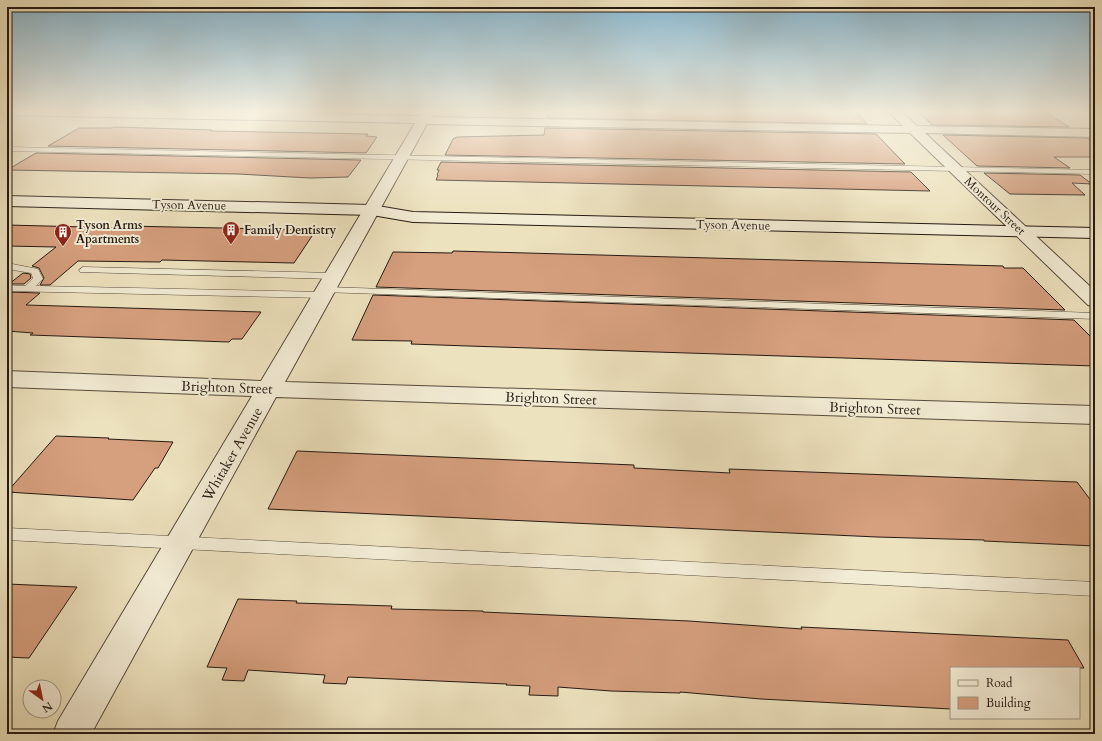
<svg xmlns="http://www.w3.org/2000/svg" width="1102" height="741" font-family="Cardo,serif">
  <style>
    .building { fill: #d69f7e; stroke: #241912 }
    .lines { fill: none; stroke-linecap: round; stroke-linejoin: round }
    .lane-casing { stroke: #564b3d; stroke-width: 1 }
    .street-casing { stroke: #564b3d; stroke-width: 2 }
    .secondary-casing { stroke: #241912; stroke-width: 2 }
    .lane { fill: #f3ecd5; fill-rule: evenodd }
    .street { fill: #f3ecd5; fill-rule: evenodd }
    .secondary { fill: #f3ecd5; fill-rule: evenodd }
    .labels { text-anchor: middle; stroke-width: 4; stroke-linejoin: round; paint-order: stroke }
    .far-street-label { font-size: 12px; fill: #241912; stroke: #f3ecd5 }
    .far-poi-label { font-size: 12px; font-weight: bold; fill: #241912; stroke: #f3ecd5; text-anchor: start }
    .street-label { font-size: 14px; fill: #241912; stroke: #f3ecd5 }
  </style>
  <rect width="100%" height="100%" fill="#ede2be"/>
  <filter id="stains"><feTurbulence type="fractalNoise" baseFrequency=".005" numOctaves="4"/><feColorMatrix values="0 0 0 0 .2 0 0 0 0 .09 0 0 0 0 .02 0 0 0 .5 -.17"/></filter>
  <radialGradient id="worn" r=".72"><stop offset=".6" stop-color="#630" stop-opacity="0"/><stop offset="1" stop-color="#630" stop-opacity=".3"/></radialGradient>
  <path class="building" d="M549,111H855L867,124L547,118Z
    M918,111L1045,112L1069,127L932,125Z
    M114,127L212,130L211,131L368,134L366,136L377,137L366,153L48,146L79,128H112Z
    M545,128L876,134L905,164L445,155L453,139L457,137L544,135Z
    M943,135L1087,138L1095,143V157H1054L1070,168L977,166Z
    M36,153L361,160L348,177L310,178L238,174L7,170Z
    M441,162L911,172L930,191L436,180L438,175H437L439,170H437Z
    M984,173L1080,175L1092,184L1072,183L1085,195L1010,194Z
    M7,225L124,228L126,226L316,230L294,263L162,260L160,262L78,261L50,285H40L44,278L39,268L32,266L56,247L7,246Z
    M453,251L1003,266L1004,268H1023L1065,310L376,287L393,252L452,253Z
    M23,273L30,274L31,278L24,284H9Z
    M7,292L40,293L26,305L261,312L242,339H232L229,342L30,335L33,333L7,331Z
    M373,295L1074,320L1095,341V366L468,346L411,344L412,341L352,340Z
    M56,436L109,438L108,439L173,442L158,468H155L133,500L7,492Z
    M297,451L634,465V468L730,473L729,469L1077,482L1095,506V546L984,541V540L877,537L268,509Z
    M7,584L77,587L29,658L7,657Z
    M238,599L297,601L296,603L392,606L391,609L483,611V612L689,621L802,629L801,627L1068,640L1084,668H951V709L761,699L680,692V693L611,691L558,687V696L529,695L530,686L506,685L507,684L348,677L346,684L323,683L325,675L248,670L244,681L222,680L227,668L207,667Z"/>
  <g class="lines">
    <defs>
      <path id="lane" d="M7,147L1095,170V174L7,151Z
        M7,263L38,269L43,279L36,286L323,292L328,295L323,298L7,291V285L25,286L33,278L31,273L7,269Z
        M83,267L334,273L339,276L334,279L80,272L79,270Z
        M326,287L1095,313V319L323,292L321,290Z
        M7,528L1095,582V596L7,540Z"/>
      <path id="street" d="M7,111H144L419,116L422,111H434L431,117L903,126L888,111H901L917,126L1095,129V137L925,133L1095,291V307L1088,305L910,133L427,124L285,382L1095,406V424L276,397L91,734H53L58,721L252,396L7,387V371L261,381L415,123L7,115Z"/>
      <path id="secondary" d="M7,196L372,205L413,212L1095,228V238L413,222L372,215L7,206Z"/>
    </defs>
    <use href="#lane" class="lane-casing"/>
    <use href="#street" class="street-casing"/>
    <use href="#secondary" class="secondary-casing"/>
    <use href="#lane" class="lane"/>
    <use href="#street" class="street"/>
    <use href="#secondary" class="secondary"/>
  </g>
  <linearGradient id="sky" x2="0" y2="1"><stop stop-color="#88b8d1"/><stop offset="0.52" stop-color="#f7f2e2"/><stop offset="1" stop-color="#f7f2e2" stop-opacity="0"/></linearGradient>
  <rect width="1102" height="215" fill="url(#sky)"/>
  <defs>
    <symbol id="building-pin" viewBox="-11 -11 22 30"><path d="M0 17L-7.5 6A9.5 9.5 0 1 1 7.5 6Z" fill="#8f2418" stroke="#f3ecd5"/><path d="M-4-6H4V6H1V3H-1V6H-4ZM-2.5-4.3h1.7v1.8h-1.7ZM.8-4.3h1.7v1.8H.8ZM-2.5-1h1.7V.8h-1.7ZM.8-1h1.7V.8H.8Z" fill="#fff"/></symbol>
  </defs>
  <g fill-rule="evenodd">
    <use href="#building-pin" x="221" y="220" width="20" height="27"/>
    <use href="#building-pin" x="53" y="222" width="20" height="27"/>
  </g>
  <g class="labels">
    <g class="far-street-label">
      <text transform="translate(189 205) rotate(1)" y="4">Tyson Avenue</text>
      <text transform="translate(995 206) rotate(43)" y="4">Montour Street</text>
      <text transform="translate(733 225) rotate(1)" y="4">Tyson Avenue</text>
    </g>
    <g class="far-poi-label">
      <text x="76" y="229">Tyson Arms<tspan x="76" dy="14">Apartments</tspan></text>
      <text x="244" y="234">Family Dentistry</text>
    </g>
    <g class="street-label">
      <text transform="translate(227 387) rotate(2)" y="5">Brighton Street</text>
      <text transform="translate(551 398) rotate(2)" y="5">Brighton Street</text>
      <text transform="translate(875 408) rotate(2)" y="5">Brighton Street</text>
      <text transform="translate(232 454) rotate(-60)" y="5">Whitaker Avenue</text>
    </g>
  </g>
  <rect width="1102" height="741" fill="none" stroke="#ede2be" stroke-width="24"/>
  <rect x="8" y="8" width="1086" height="725" fill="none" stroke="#241912" stroke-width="2"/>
  <rect x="12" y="12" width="1078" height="717" fill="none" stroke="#241912"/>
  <rect x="950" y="667" width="130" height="52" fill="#f3ecd5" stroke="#a09887"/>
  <rect x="958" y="680" width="20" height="6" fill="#f3ecd5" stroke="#a09887"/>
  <text x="986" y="687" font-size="12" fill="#241912">Road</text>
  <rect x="958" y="697" width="20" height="12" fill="#d69f7e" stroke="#a09887"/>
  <text x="986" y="707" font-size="12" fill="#241912">Building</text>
  <g transform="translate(42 699) rotate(147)"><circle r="19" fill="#f3ecd5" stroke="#a09887"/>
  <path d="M0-3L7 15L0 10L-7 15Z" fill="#8f2418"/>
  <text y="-6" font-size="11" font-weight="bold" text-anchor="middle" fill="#241912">N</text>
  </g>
  <rect width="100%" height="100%" filter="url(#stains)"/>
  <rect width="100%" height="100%" fill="url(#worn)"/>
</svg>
